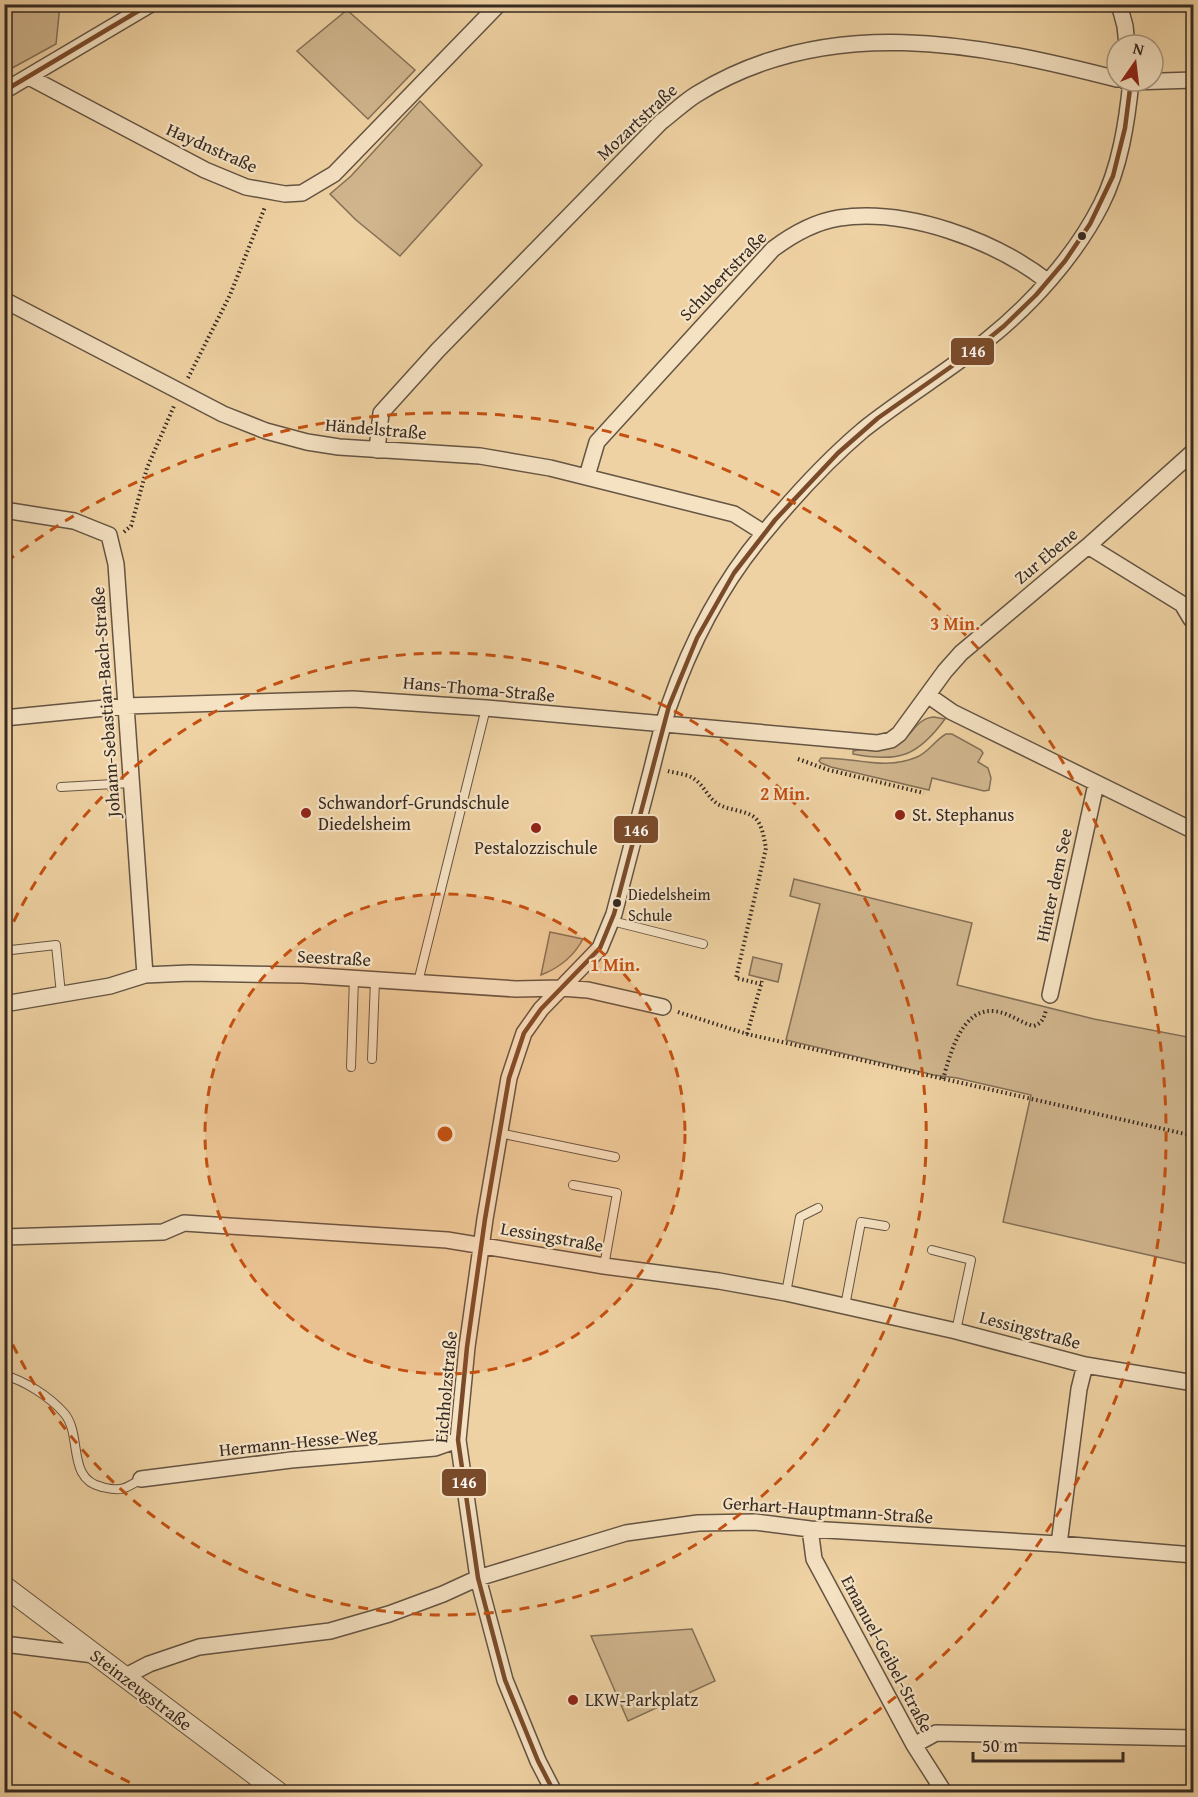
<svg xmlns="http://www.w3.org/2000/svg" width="1198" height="1797" font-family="'Gentium Book Plus',serif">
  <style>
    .green { fill: #d0b58d; stroke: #837058; stroke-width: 1.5 }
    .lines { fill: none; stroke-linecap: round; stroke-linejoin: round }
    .service-casing { stroke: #645443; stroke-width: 10 }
    .minor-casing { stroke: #645443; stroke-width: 18 }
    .tertiary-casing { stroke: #645443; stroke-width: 22 }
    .path { stroke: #362a23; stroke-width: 4; stroke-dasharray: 1.5 3; stroke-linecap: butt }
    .service { stroke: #f5e2c3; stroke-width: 8 }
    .minor { stroke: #f5e2c3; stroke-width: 15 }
    .tertiary { stroke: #f5e2c3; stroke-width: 20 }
    .bus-1-casing { stroke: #f5e2c3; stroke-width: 9 }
    .bus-1 { stroke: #7a4b2a; stroke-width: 4.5 }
    .ring { fill: none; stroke: #c45011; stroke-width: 3; stroke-dasharray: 10 8 }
    .bus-dot { fill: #362a23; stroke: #f5e2c3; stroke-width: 2 }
    .poi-dot { fill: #8f2418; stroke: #f5e2c3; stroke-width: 2 }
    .labels { text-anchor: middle; stroke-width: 4.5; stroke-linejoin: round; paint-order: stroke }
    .bus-label { font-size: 16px; fill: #362a23; stroke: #f5e2c3; text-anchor: start }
    .street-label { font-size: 18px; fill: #362a23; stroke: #f5e2c3 }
    .poi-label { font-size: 18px; fill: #362a23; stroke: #f5e2c3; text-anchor: start }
    .centre { fill: #c45011; stroke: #f5e2c3; stroke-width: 3 }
    .ring-label { font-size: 18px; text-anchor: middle; font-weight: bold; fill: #c45011; stroke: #f5e2c3; stroke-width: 4.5; stroke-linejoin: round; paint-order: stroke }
    .line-badge { stroke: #f5e2c3; stroke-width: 2 }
    .badge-label { font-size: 16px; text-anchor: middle; font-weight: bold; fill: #fff }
  </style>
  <rect width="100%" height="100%" fill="#efd2a3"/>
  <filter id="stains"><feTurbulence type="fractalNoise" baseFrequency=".00333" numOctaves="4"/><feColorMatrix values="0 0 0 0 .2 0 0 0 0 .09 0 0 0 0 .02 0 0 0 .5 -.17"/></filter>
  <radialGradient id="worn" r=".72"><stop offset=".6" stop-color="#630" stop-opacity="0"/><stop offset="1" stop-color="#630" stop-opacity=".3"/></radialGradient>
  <path class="green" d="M5,4L60,5L56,44L5,72Z
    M347,10L415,70L368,119L297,51Z
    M420,101L482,165L400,256L356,220L330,194L351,176Z
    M934,717L945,719C918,756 899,763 853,754V751C869,746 885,753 900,743C913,734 917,718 934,717Z
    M946,734H952L981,750L983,753L978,762L988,768L991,778L989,790L984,791L932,778L929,790L831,767L821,763L819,761L821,758C853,757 885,771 917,757C929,752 935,740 946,734Z
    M794,879L972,923L957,985L1094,1019L1193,1038V1265L1003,1222L1031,1095L957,1078L934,1075L786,1040L820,904L790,896Z
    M550,932L583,939C574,956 559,968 541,975Z
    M753,957L782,964L778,982L749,975Z
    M692,1629L715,1681L628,1721L591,1636Z"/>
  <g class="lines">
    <defs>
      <path id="service" d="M61,787L131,783
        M612,921L703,944
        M11,950L56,945L61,994
        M418,982L486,708
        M372,1059L375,980
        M351,1067L354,978
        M499,1133L615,1157
        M573,1185L617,1193L604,1266
        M932,1250L971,1260L956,1331
        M786,1293L800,1217L818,1208
        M845,1306L861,1222L885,1226
        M4,1375C25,1381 49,1396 64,1413C83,1435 66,1479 102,1487C121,1492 125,1489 141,1479"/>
      <path id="minor" d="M1119,4L1125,26L1127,45
        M29,77L205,170L246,187L285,194L302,193L334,174L499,4
        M1125,81L1131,82L1194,80
        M4,91L151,4
        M4,300L223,414L266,431L307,442L339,447L480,456L550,468L734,514L764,533
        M377,450L381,413L438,350L661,122C673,113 684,102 697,94C828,13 977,43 1117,79
        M587,476L597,442L773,249C793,234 814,222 839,218C907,208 994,240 1047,281
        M4,510L74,521L109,535L116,564L145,975
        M1088,546L1182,604L1191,619L1194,620
        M929,696L952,712L1194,831
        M4,718L125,706L353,699L486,708L877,743L891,740L899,734L945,671L961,653L1088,546L1194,451
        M1050,995L1096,784
        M4,1004L110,986L145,975L190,973L303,975L516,989L561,988L588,990L663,1007
        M4,1237L163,1232L184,1223L447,1240L604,1266L719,1281L786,1293L956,1331L1085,1365L1194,1383
        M141,1479L291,1460L435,1448L458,1440
        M810,1529L814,1559L914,1745L944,1792
        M1059,1544L1079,1389L1085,1365
        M4,1644L94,1655
        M124,1677L149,1664L199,1647L330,1631L389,1614L443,1594L478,1578L626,1533L698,1523L755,1522L810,1529L1059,1544L1194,1555
        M914,1745L936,1733L1194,1738
        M554,1792L538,1761L505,1680L478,1578L458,1440L467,1347L485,1219L509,1078L524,1033L541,1009L600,948L614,914C626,868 638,822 650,776C656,753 661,729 669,706C690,645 722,583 764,533C792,499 830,458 863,430C903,398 947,372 987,340C1032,304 1075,256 1101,205C1120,168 1127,122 1131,81"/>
      <path id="tertiary" d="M4,1586L278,1792"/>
    </defs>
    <use href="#service" class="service-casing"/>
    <use href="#minor" class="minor-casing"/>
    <use href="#tertiary" class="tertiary-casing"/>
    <path class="path" d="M188,378L230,295L265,207
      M124,532L131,526L147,468L174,406
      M798,759L829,770L924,793
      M668,771C675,773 685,774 691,777C705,784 708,801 722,806C733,811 750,811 757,820C763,828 764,839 766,848L736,978L761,984
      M678,1012L747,1034L1194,1136
      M747,1034L762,981
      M943,1079C950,1055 961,1009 993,1011C1008,1012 1019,1022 1033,1026C1042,1024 1044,1018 1046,1010"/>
    <use href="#service" class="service"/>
    <use href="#minor" class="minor"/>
    <use href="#tertiary" class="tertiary"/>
    <defs>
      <path id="bus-1" d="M4,91L150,4
        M554,1792L538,1761L505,1680L478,1578L458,1440L467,1347L485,1219L509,1078L524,1033L541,1009L600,948L614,914L669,706L697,638L734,573L775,520L838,453L878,418L972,352L1004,326L1036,295L1065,261L1090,224L1113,176L1125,128L1131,81"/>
    </defs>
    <use href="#bus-1" class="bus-1-casing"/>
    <use href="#bus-1" class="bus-1"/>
  </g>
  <circle cx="445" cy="1134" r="240" fill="#c45011" fill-opacity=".12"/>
  <g class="ring">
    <circle cx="445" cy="1134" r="240"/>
    <path d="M6 938A481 481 0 1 1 6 1330"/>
    <path d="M146 1790A721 721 0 0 1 6 1706M6 562A721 721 0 1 1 744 1790"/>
  </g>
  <g class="bus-dot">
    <circle cx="1082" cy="236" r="5"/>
    <circle cx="617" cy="903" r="5"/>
  </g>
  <g class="poi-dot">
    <circle cx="306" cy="813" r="6"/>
    <circle cx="900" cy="815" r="6"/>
    <circle cx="536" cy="828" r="6"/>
    <circle cx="573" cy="1700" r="6"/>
  </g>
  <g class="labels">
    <g class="bus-label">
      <text x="628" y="900">Diedelsheim<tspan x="628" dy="21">Schule</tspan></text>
    </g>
    <g class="street-label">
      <text transform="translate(637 122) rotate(-43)" y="6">Mozartstraße</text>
      <text transform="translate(212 148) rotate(24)" y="6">Haydnstraße</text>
      <text transform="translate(723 276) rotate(-46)" y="6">Schubertstraße</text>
      <text transform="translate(376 429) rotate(5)" y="6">Händelstraße</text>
      <text transform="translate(1046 556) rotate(-40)" y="6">Zur Ebene</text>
      <text transform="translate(479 689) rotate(5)" y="6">Hans-Thoma-Straße</text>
      <text transform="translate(106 702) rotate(-94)" y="6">Johann-Sebastian-Bach-Straße</text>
      <text transform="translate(1054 885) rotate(-78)" y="6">Hinter dem See</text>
      <text transform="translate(334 958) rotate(3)" y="6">Seestraße</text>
      <text transform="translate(552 1237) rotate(10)" y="6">Lessingstraße</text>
      <text transform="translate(1030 1330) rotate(15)" y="6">Lessingstraße</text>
      <text transform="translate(446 1387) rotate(-85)" y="6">Eichholzstraße</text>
      <text transform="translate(298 1442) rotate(-6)" y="6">Hermann-Hesse-Weg</text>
      <text transform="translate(828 1510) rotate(4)" y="6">Gerhart-Hauptmann-Straße</text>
      <text transform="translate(887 1654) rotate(62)" y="6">Emanuel-Geibel-Straße</text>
      <text transform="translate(141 1690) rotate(37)" y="6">Steinzeugstraße</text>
    </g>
    <g class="poi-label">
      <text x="318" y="809">Schwandorf-Grundschule<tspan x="318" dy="21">Diedelsheim</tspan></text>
      <text x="912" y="821">St. Stephanus</text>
      <text x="536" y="854" text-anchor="middle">Pestalozzischule</text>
      <text x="585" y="1706">LKW-Parkplatz</text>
    </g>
  </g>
  <circle cx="445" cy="1134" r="9" class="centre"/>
  <g class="ring-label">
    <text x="955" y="630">3 Min.</text>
    <text x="785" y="800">2 Min.</text>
    <text x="615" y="971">1 Min.</text>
  </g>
  <g class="line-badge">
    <rect x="950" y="337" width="45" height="29" rx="6" fill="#7a4b2a"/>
    <rect x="613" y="815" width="46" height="29" rx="6" fill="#7a4b2a"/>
    <rect x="441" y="1468" width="46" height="29" rx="6" fill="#7a4b2a"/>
  </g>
  <g class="badge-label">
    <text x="973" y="357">146</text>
    <text x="636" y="836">146</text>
    <text x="464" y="1488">146</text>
  </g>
  <rect width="1198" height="1797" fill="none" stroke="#efd2a3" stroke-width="24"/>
  <rect x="6" y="6" width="1186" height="1785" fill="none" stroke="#362a23" stroke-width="3"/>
  <rect x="12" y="12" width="1174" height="1773" fill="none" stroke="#362a23" stroke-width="1.5"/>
  <g transform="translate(1135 63) rotate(14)"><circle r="28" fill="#f5e2c3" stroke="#a99883" stroke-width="1.5"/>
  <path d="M0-4.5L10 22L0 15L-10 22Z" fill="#8f2418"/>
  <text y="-9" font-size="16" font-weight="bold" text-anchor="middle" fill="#362a23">N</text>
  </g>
  <path d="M973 1752v9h150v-9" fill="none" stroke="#362a23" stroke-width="3"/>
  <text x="982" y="1752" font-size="18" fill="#362a23" stroke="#f5e2c3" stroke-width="4.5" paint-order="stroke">50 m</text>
  <rect width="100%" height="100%" filter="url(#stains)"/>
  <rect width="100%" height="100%" fill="url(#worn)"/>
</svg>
